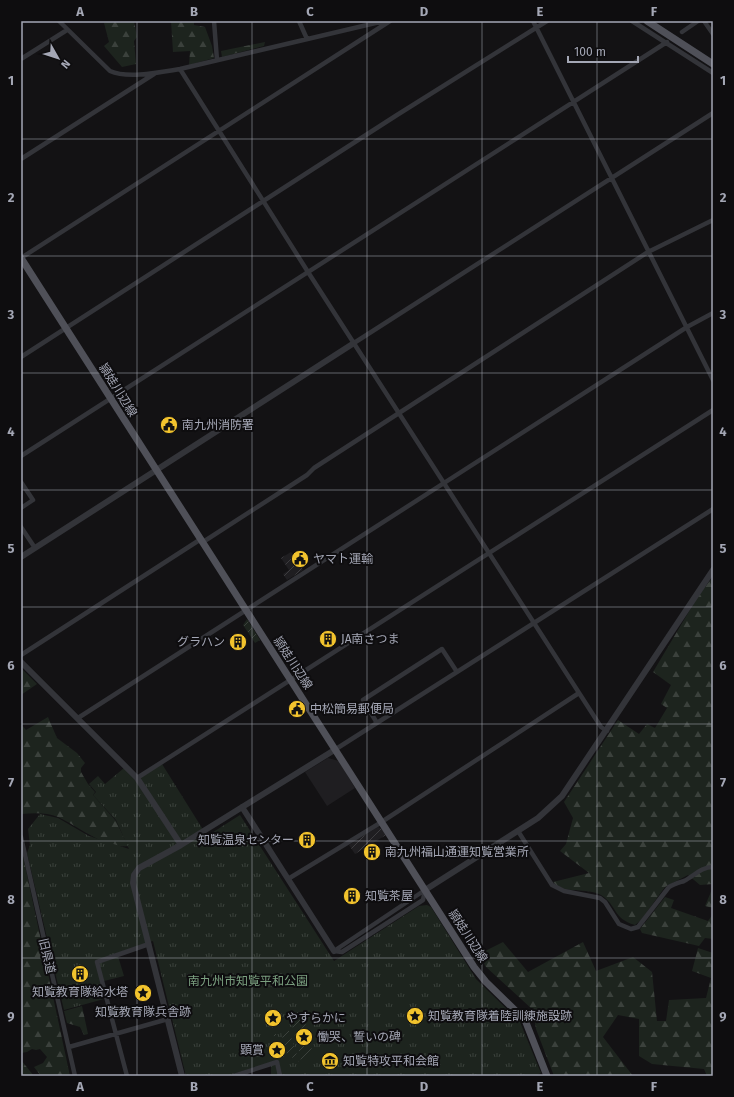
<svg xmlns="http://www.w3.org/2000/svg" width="734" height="1097" font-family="'Fira Sans','Noto Sans JP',sans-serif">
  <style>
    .built { fill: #1f1e21 }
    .industrial { fill: url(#industrial-furrows) }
    .forest { fill: url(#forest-firs) }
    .park { fill: url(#park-tufts) }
    .garden { fill: url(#garden-furrows) }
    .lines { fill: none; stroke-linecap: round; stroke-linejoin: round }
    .minor { stroke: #333439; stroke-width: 4.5 }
    .tertiary { stroke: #333439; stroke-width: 6 }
    .primary { stroke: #4f5058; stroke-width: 7 }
    .grid { fill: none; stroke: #a4a7b5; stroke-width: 1; stroke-opacity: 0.55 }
    .labels { text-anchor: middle; stroke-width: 4; stroke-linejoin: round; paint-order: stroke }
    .street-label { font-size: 12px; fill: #a4a7b5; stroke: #0e0d0f }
    .poi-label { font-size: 12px; fill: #a4a7b5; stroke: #0e0d0f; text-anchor: start }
    .park-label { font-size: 12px; fill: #7ba080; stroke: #0e0d0f }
    .neatline { fill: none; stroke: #a4a7b5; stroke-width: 1.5 }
    .grid-label { font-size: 13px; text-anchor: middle; font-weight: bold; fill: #a4a7b5 }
  </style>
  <defs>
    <pattern id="industrial-furrows" width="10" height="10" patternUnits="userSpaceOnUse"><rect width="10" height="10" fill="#1f1e21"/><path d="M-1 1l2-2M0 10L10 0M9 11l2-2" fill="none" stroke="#3d3c3f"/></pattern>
    <pattern id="forest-firs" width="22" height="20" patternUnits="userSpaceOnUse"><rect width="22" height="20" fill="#1d241e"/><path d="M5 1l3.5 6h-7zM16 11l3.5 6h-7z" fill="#3b413c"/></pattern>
    <pattern id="park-tufts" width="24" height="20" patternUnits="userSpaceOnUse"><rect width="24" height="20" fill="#1d241e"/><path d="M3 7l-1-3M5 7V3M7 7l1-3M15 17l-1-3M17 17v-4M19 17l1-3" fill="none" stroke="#3b413c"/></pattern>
    <pattern id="garden-furrows" width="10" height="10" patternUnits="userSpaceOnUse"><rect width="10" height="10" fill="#1d241e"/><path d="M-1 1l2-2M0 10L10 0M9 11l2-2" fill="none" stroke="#3b413c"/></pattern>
  </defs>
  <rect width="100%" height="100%" fill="#131214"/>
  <path class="built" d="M328,758L339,761L355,788L327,806L305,772Z"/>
  <path class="industrial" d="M291,552L303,570L287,580L283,574L289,570L281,558Z
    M378,827L382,829L386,835L355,854L349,845Z"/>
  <path class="forest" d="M111,21H134L137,37L134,41L136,64L122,67L104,46L109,42L104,23Z
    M171,21H194V25L205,27L212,46L214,58L189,65L190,51L173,52Z
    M265,42L264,46L222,57L221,51Z
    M713,577V884L700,885L688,875L665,887L641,920L635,925C612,918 618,906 601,895C587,887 564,895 553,882L589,873L560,851L566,844L573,818L564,802L618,720L639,734L647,724L655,728L667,708L661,704L671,685L653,672L700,593Z
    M21,668L37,684L21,695Z
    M48,717L57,738L77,753L85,763L81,768V772L88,784L95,792L93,795L116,821L128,846C105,849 78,826 58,817C46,812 34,813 21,814V724L26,730Z
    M21,826L23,856L70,1076H41L34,1067L43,1063L47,1057L40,1049L36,1050L32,1049L27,1052L21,1053Z
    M713,887V908L705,906Z
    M665,897L674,900L671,908L708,921L713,914V939L705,938L699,946L642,933L640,929Z
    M503,942L528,972L583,942L596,971L633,957L652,972L657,1021H666L669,1000L706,998L711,978L692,971L698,948L713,953V1076H707L704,1069L652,1064L639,1056V1019L618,1015L603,1037L633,1076H554L536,1029L533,1010L485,966L481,953Z
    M82,1006L88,1034L84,1035L80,1027L67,1023L64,1011Z
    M21,1060L34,1076H21Z"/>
  <path class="park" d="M162,764L207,836L240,815L334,961L419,906L427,905L431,907L476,979L520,1022L541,1073L535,1076H271V1062L227,1076H186L153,941L117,953L124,976L100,982L104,999L64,1010L27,853L30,845L28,829L40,814L58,818L89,836L129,849L116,820L93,795L96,792L89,784L98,776L105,784L124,768L136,781Z"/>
  <path class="garden" d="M247,619L260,640L255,643L243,625Z
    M298,1012L315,1040L312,1043L297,1044L290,1017Z
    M273,1025L283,1056L280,1057L272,1030Z
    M287,1025L299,1061L294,1063L291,1053L287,1054L281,1032Z
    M303,1045H312L310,1059L301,1061L298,1047Z"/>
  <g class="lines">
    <path class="minor" d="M59,21L110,71C128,79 161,72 180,69L384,21
      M214,21L217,60
      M299,21L307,39
      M533,21L713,380
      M632,21L713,73
      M704,21L713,34
      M682,32L698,21
      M21,59L67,30
      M180,69L308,272L601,727L607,731
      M21,159L154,74
      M21,258L390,21
      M354,343L713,113
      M21,357L397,115L547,21
      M21,456L667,42
      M21,482L33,500L21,508
      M21,527L35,548
      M203,542L307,475L314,468L648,252L713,220
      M21,655L201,539
      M78,718L687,327L713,313
      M377,723L363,700L442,649L457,672
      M336,749L713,509
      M137,778L713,410
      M518,831L552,885L564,891L600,898L605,902L619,924L631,929L638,927L669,887C674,884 678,883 684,881C694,876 701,867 713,867
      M21,837L75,1076
      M288,879L380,823L579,693
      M334,951L342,952L423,900L425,890
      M334,951L425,890
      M69,1047L168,1019
      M127,1076L97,962L149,944
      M234,1076L277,1062L280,1076"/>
    <path class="tertiary" d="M21,557L354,343
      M21,662L137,778L181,845
      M242,807L334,951
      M425,890L538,818L562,796L713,570
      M182,1076L133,883L134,875L139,868L181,845L336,749"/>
    <path class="primary" d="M647,21L713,64
      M21,258L474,967L486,982L525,1020L547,1076"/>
  </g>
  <path class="grid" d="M137,21V1076M252,21V1076M367,21V1076M482,21V1076M597,21V1076M21,139H713M21,256H713M21,373H713M21,490H713M21,607H713M21,724H713M21,841H713M21,958H713"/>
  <defs>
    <symbol id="civic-disc" viewBox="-11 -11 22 22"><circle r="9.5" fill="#f2c32d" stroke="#0e0d0f"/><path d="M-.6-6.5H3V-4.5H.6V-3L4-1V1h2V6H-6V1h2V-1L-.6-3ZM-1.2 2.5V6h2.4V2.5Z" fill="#111"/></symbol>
    <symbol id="building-disc" viewBox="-11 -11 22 22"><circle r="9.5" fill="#f2c32d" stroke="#0e0d0f"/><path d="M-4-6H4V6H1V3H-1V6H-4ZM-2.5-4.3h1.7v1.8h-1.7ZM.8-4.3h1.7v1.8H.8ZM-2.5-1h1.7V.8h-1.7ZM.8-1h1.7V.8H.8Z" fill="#111"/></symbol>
    <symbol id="sight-disc" viewBox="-11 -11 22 22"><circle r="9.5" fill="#f2c32d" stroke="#0e0d0f"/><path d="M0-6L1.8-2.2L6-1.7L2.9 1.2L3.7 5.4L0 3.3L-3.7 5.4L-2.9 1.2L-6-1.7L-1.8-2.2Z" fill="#111"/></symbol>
    <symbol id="museum-disc" viewBox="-11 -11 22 22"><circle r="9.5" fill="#f2c32d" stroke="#0e0d0f"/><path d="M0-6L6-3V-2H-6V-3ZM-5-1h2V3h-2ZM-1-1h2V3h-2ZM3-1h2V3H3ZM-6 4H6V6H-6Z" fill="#111"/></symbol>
  </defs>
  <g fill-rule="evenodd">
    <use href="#civic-disc" x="159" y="415" width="20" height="20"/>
    <use href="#civic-disc" x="290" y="549" width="20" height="20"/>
    <use href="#building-disc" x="318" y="629" width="20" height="20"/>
    <use href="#building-disc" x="228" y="632" width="20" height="20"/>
    <use href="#civic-disc" x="287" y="699" width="20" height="20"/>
    <use href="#building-disc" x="297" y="830" width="20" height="20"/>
    <use href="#building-disc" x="362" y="842" width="20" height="20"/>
    <use href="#building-disc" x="342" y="886" width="20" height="20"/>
    <use href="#building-disc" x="70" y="964" width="20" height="20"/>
    <use href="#sight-disc" x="133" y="983" width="20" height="20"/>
    <use href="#sight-disc" x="405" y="1006" width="20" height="20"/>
    <use href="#sight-disc" x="263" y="1008" width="20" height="20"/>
    <use href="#sight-disc" x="294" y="1027" width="20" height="20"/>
    <use href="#sight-disc" x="267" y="1040" width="20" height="20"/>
    <use href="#museum-disc" x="320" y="1051" width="20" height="20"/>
  </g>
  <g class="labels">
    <g class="street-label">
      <text transform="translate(118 390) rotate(58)" y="4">頴娃川辺線</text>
      <text transform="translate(293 663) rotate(57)" y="4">頴娃川辺線</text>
      <text transform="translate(468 936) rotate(57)" y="4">頴娃川辺線</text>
      <text transform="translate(47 956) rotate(77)" y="4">旧県道</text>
    </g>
    <g class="poi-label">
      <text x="182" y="429">南九州消防署</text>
      <text x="313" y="563">ヤマト運輸</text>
      <text x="341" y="643">JA南さつま</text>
      <text x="225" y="646" text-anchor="end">グラハン</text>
      <text x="310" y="713">中松簡易郵便局</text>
      <text x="294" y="844" text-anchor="end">知覧温泉センター</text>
      <text x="385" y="856">南九州福山通運知覧営業所</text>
      <text x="365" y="900">知覧茶屋</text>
      <text x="80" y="996" text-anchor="middle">知覧教育隊給水塔</text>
      <text x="143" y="1016" text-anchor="middle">知覧教育隊兵舎跡</text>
      <text x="428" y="1020">知覧教育隊着陸訓練施設跡</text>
      <text x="286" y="1022">やすらかに</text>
      <text x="317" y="1041">慟哭、誓いの碑</text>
      <text x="264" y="1054" text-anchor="end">顕賞</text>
      <text x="343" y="1065">知覧特攻平和会館</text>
    </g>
    <g class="park-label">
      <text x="248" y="985">南九州市知覧平和公園</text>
    </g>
  </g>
  <rect width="734" height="1097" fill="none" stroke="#0e0d0f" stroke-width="44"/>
  <g transform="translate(58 58) rotate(129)" stroke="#0e0d0f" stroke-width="3" paint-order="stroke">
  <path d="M0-3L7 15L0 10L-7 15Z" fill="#a4a7b5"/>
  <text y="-6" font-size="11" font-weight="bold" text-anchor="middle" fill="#a4a7b5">N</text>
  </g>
  <path d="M568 56v6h70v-6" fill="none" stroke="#a4a7b5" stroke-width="2"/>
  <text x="574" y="56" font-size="12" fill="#a4a7b5" stroke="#0e0d0f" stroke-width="3" paint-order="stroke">100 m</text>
  <rect x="22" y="22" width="690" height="1053" class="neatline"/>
  <g class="grid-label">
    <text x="80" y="16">A</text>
    <text x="194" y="16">B</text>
    <text x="310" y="16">C</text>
    <text x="424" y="16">D</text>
    <text x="540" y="16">E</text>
    <text x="654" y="16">F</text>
    <text x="11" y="85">1</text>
    <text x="723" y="85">1</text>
    <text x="11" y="202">2</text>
    <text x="723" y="202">2</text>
    <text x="11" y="319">3</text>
    <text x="723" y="319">3</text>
    <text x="11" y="436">4</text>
    <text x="723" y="436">4</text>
    <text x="11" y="553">5</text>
    <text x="723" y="553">5</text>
    <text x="11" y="670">6</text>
    <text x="723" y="670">6</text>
    <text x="11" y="787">7</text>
    <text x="723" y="787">7</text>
    <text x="11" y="904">8</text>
    <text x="723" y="904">8</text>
    <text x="11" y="1021">9</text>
    <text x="723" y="1021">9</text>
    <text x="80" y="1091">A</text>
    <text x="194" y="1091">B</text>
    <text x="310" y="1091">C</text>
    <text x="424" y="1091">D</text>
    <text x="540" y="1091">E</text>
    <text x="654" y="1091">F</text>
  </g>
</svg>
